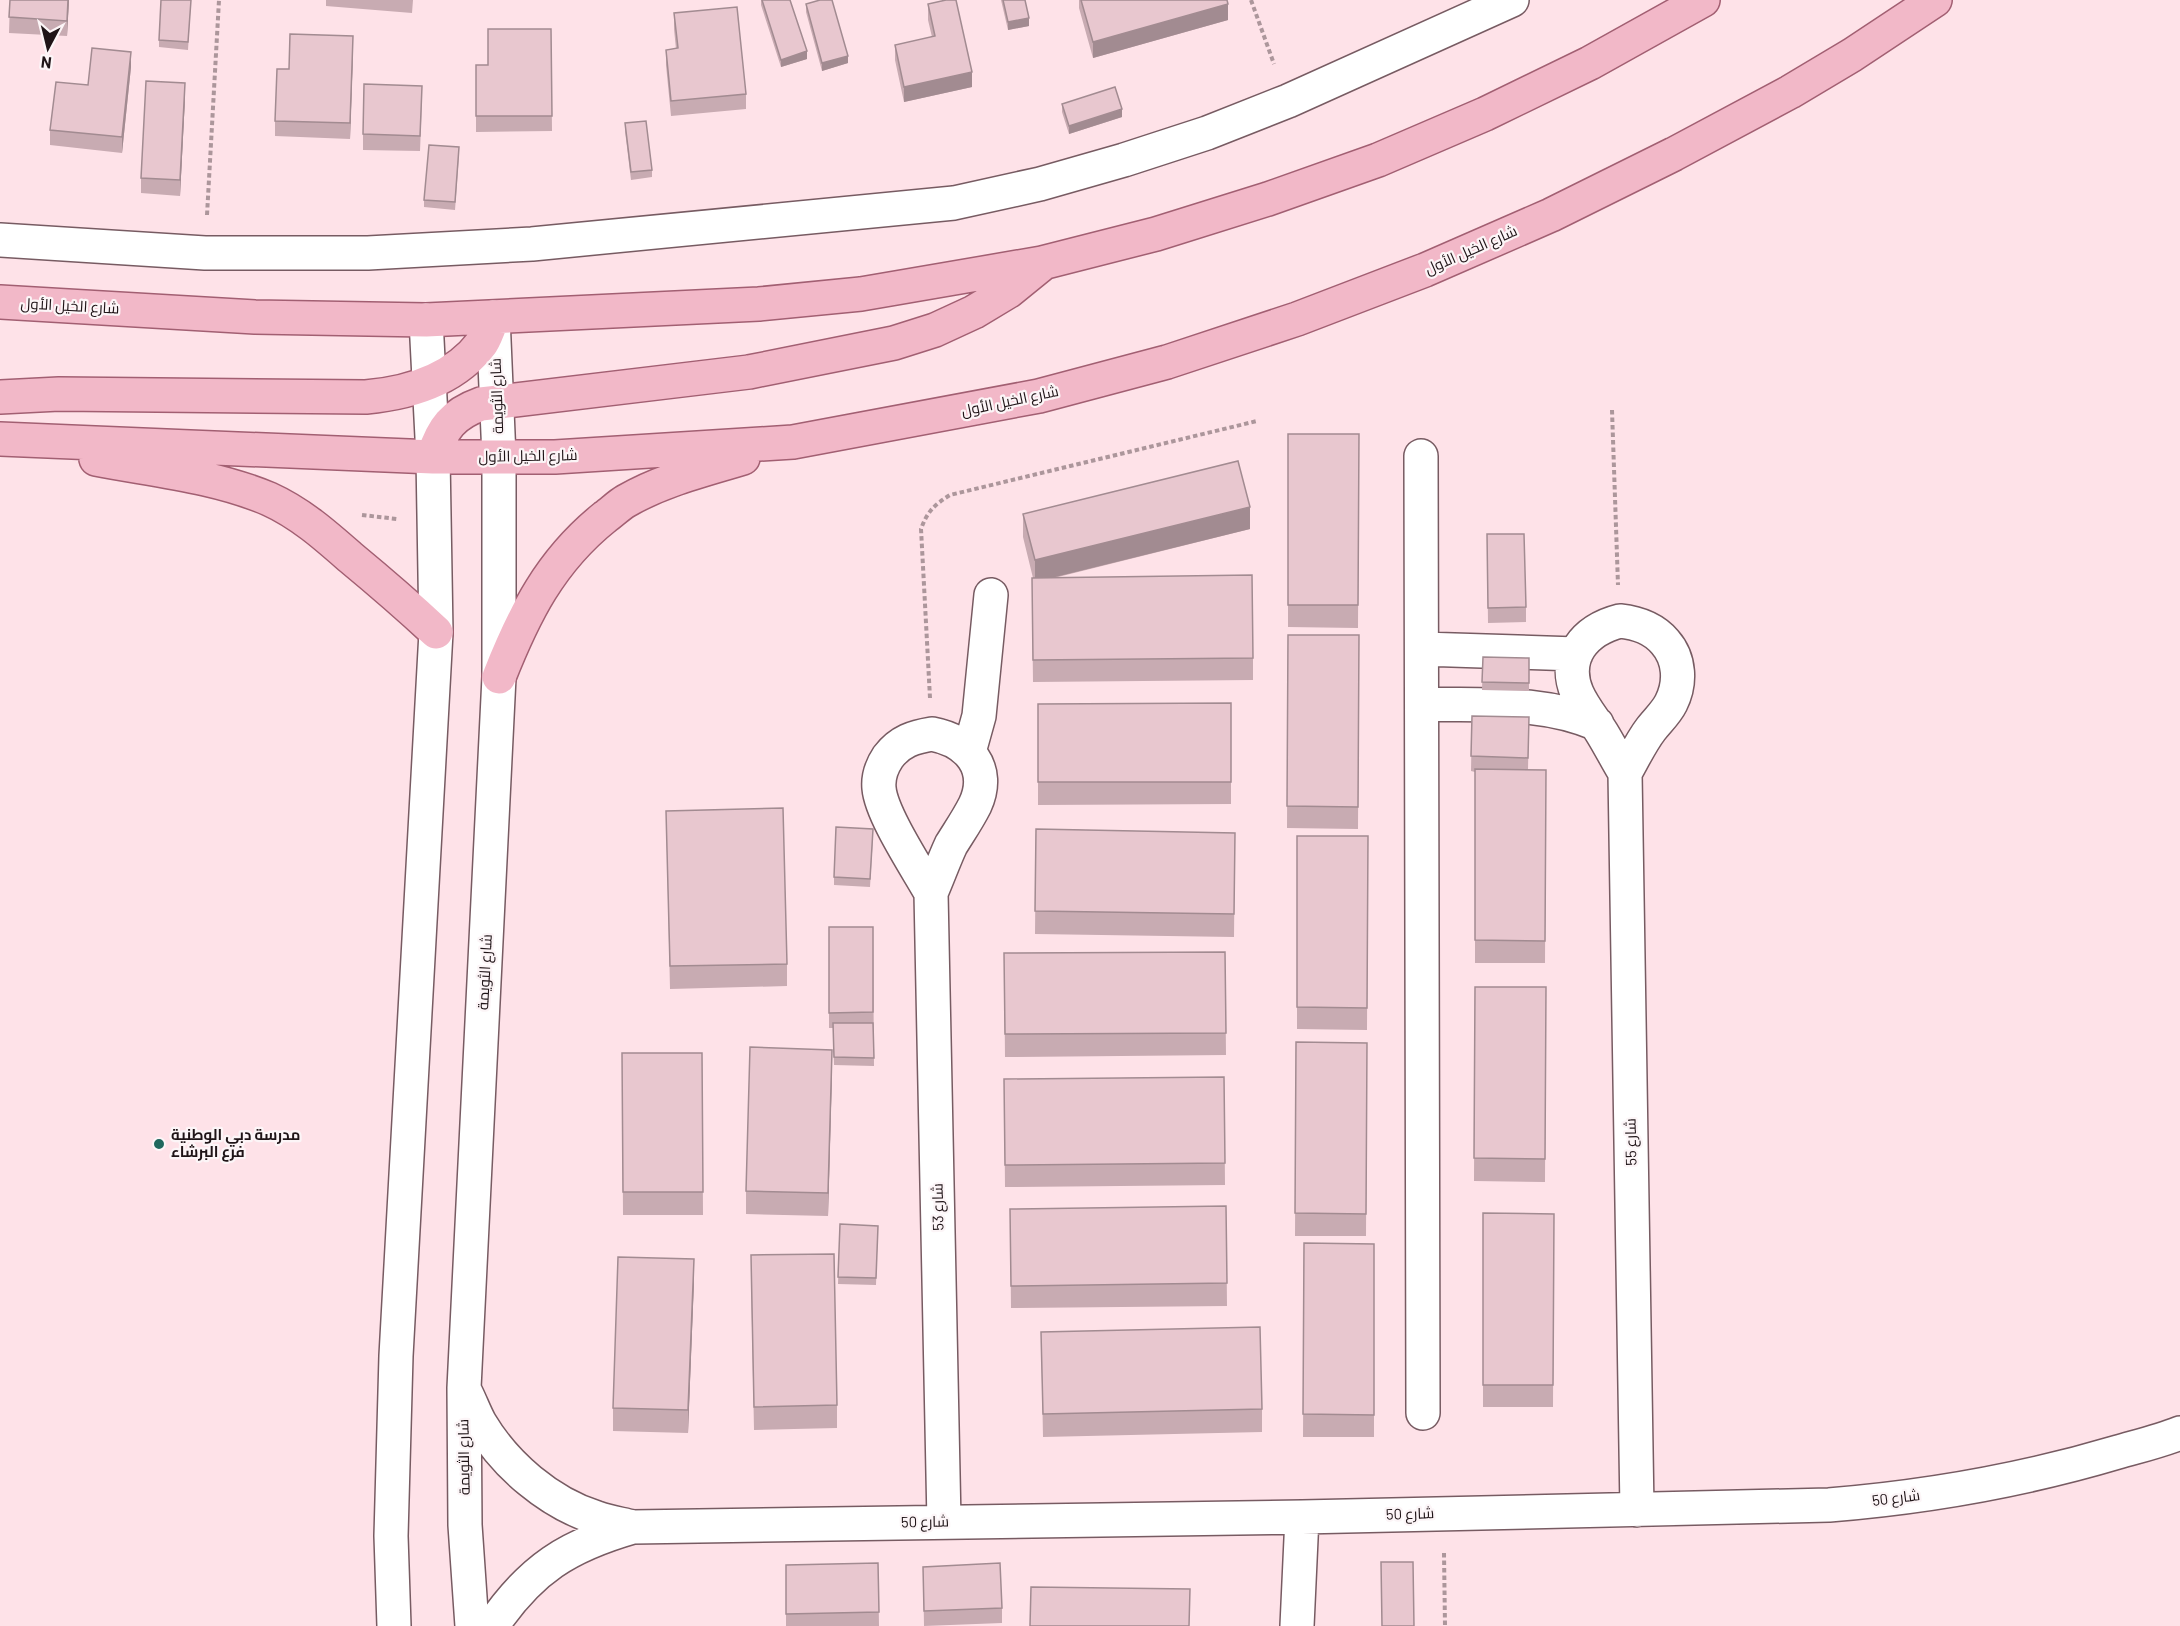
<svg xmlns="http://www.w3.org/2000/svg" width="2180" height="1626" font-family="Barlow,Cairo,sans-serif">
  <style>
    .lines { fill: none; stroke-linecap: round; stroke-linejoin: round }
    .minor-casing { stroke: #775b62; stroke-width: 36 }
    .major-casing { stroke: #a25f72; stroke-width: 36 }
    .path { stroke: #ac969b; stroke-width: 4; stroke-dasharray: 4.5 3; stroke-linecap: butt }
    .minor { stroke: #fff; stroke-width: 33 }
    .major { stroke: #f2b8c8; stroke-width: 33 }
    .wall { fill: #c8abb2 }
    .shaded-wall { fill: #a28b91 }
    .building { fill: #e8c7cf; stroke: #a28b91; stroke-width: 1.5 }
    .poi-dot { fill: #1f675d; stroke: #fcf5f7; stroke-width: 2 }
    .labels { text-anchor: middle; stroke-width: 4.5; stroke-linejoin: round; paint-order: stroke }
    .street-label { font-size: 15px; fill: #1f1417; stroke: #fcf5f7 }
    .poi-label { font-size: 15px; font-weight: bold; fill: #1f1417; stroke: #fcf5f7; text-anchor: start }
  </style>
  <rect width="100%" height="100%" fill="#fee2e8"/>
  <g class="lines">
    <defs>
      <path id="minor" d="M0,240L205,253H368L532,244L954,203L1040,184L1124,160L1207,133L1288,101L1512,0
        M1421,456L1423,1413
        M1620,621C1638,623 1653,628 1665,642C1680,659 1681,683 1671,703C1666,713 1658,720 1651,729C1641,742 1633,759 1625,773C1617,760 1610,746 1602,733C1594,720 1583,707 1577,693C1562,657 1585,630 1620,621Z
        M1422,649L1576,654
        M1422,704C1481,706 1542,700 1597,724
        M932,734C968,741 992,768 975,805C968,819 959,832 951,845C944,860 938,877 931,893C917,868 881,814 879,788C878,777 882,766 888,757C900,741 914,737 932,734Z
        M969,752L979,716L991,595
        M1625,773L1637,1510
        M931,893L944,1522
        M466,1393C471,1403 475,1414 480,1423C505,1465 549,1503 597,1518C608,1522 621,1524 633,1527
        M394,1626L391,1536L396,1356L436,632L433,457L426,320
        M472,1626L465,1525L464,1388L499,677V457L493,317
        M492,1626C531,1569 567,1546 633,1527L1302,1517L1829,1505C1928,1497 2024,1480 2118,1452C2139,1446 2160,1441 2180,1433
        M1297,1626L1302,1517"/>
      <path id="major" d="M0,302L255,317L426,320L759,304L861,294L1042,263L1156,234L1268,199L1378,160L1485,114L1590,63L1703,0
        M0,397L59,394L366,397C410,393 454,380 482,343C487,335 490,325 493,317
        M0,439L433,457H555L793,442L1039,396L1167,362L1297,319L1425,270L1551,215L1674,154L1790,92L1852,55L1935,0
        M433,457C442,428 453,414 481,404L749,372L894,343L935,330L974,312L1009,291L1041,265
        M96,459C153,470 215,476 269,499C300,513 325,535 350,557C379,581 408,606 436,632
        M499,677C524,614 550,561 605,517C612,512 619,505 626,501C662,480 704,470 743,458"/>
    </defs>
    <use href="#minor" class="minor-casing"/>
    <use href="#major" class="major-casing"/>
    <path class="path" d="M1251,0L1274,64
      M207,215L219,0
      M1612,410L1618,585
      M362,515L397,519
      M930,698L921,529C927,512 934,505 950,495L1257,421
      M1444,1553L1445,1626"/>
    <use href="#minor" class="minor"/>
    <use href="#major" class="major"/>
  </g>
  <path class="wall" d="M10,0H69L67,36L9,33Z
    M191,0L188,50L159,47V40Z
    M326,0H413L412,13L326,6Z
    M761,0H790L807,59L781,67L761,5Z
    M1001,0H1025L1029,26L1008,30Z
    M1079,0H1227L1228,20L1093,58L1079,8Z
    M806,4L848,63L822,71L806,12Z
    M928,4L972,87L904,102L895,60V45L932,37L928,20Z
    M674,13L746,94V109L671,116L666,65V50L676,49L674,29Z
    M551,29L552,131L476,132V65H488Z
    M353,52L350,139L275,136V121L289,69Z
    M131,67L122,153L50,145V130Z
    M185,98L180,196L141,193V178Z
    M422,101L420,151L363,150V134Z
    M1062,104L1122,117L1069,134L1062,112Z
    M625,123L652,170V177L631,180L625,131Z
    M459,155L455,210L424,207V200Z
    M1288,434H1359L1358,628L1288,627Z
    M1023,514L1250,529L1054,578L1253,658V680L1033,682L1032,600L1033,578L1023,537Z
    M1487,534L1526,607V622L1488,623Z
    M1288,635H1359L1358,829L1287,828Z
    M1483,657L1529,658V691L1482,690Z
    M1231,703V804L1038,805V704Z
    M1472,716L1529,717L1528,770H1546L1545,963H1475V772L1471,771Z
    M666,811L787,964V986L670,989Z
    M1036,829L1235,833L1234,937L1035,934Z
    M1297,836H1368L1367,1030L1297,1029Z
    M873,837L870,887L834,885V877Z
    M829,927H873L874,1066L834,1065L833,1028H829Z
    M1225,952L1226,1055L1005,1057L1004,953Z
    M1475,987H1546L1545,1182L1474,1181Z
    M1296,1042L1367,1043L1366,1236H1295Z
    M622,1053H702L703,1215H623Z
    M832,1072L828,1216L746,1214V1191Z
    M1224,1077L1225,1185L1005,1187L1004,1079Z
    M1226,1206L1227,1306L1011,1308L1010,1209Z
    M1483,1213L1554,1214L1553,1407H1483Z
    M840,1224L878,1226L876,1285L838,1284Z
    M1304,1243L1374,1244V1437H1303Z
    M751,1277L837,1405V1428L754,1430Z
    M694,1281L688,1433L613,1431V1408Z
    M1041,1332L1262,1409V1432L1043,1437Z
    M878,1563L879,1626H786V1565Z
    M923,1567L1002,1608V1623L924,1626Z"/>
  <path class="shaded-wall" d="M68,0H69L67,36V21Z
    M1228,4V20L1093,58V42Z
    M1029,18V26L1008,30V22Z
    M353,36V52L350,139V123Z
    M807,51V59L781,67V60Z
    M131,52V67L122,153V137Z
    M848,56V63L822,71V63Z
    M972,72V87L904,102V87Z
    M185,83V98L180,196V180Z
    M1122,109V117L1069,134V126Z
    M1250,507V529L1035,582V560Z
    M832,1050V1072L828,1216V1193Z
    M694,1259V1281L688,1433V1410Z"/>
  <path class="building" d="M10,0H68L67,21L9,17Z
    M161,0H191L188,42L159,40Z
    M762,0H790L807,51L781,60Z
    M820,0H832L848,56L822,63L806,4Z
    M946,0H956L972,72L904,87L895,45L935,36L928,4Z
    M1003,0H1025L1029,18L1008,22Z
    M1081,0H1227L1228,4L1093,42Z
    M737,7L746,94L671,101L666,50L678,48L674,13Z
    M488,29H551L552,116H476V65H488Z
    M290,34L353,36L350,123L275,121L277,69H289Z
    M92,48L131,52L122,137L50,130L56,82L88,85Z
    M146,81L185,83L180,180L141,178Z
    M364,84L422,86L420,136L363,134Z
    M1115,87L1122,109L1069,126L1062,104Z
    M646,121L652,170L631,172L625,123Z
    M429,145L459,147L455,202L424,200Z
    M1288,434H1359L1358,605H1288Z
    M1238,461L1250,507L1035,560L1023,514Z
    M1487,534H1524L1526,607L1488,608Z
    M1252,575L1253,658L1033,660L1032,578Z
    M1288,635H1359L1358,807L1287,806Z
    M1483,657L1529,658V683L1482,682Z
    M1231,703V782H1038V704Z
    M1472,716L1529,717L1528,758L1471,756Z
    M1475,769L1546,770L1545,941L1475,940Z
    M783,808L787,964L670,966L666,811Z
    M836,827L873,829L870,879L834,877Z
    M1036,829L1235,833L1234,914L1035,911Z
    M1297,836H1368L1367,1008L1297,1007Z
    M829,927H873V1012L829,1013Z
    M1225,952L1226,1033L1005,1034L1004,953Z
    M1475,987H1546L1545,1159L1474,1158Z
    M833,1023H873L874,1058L834,1057Z
    M1296,1042L1367,1043L1366,1214L1295,1213Z
    M750,1047L832,1050L828,1193L746,1191Z
    M622,1053H702L703,1192H623Z
    M1224,1077L1225,1163L1005,1165L1004,1079Z
    M1226,1206L1227,1283L1011,1286L1010,1209Z
    M1483,1213L1554,1214L1553,1385H1483Z
    M840,1224L878,1226L876,1278L838,1277Z
    M1304,1243L1374,1244V1415L1303,1414Z
    M834,1254L837,1405L754,1407L751,1255Z
    M618,1257L694,1259L688,1410L613,1408Z
    M1260,1327L1262,1409L1043,1414L1041,1332Z
    M1381,1562H1413L1414,1626H1382Z
    M878,1563L879,1612L786,1614V1565Z
    M1000,1563L1002,1608L924,1611L923,1567Z
    M1031,1587L1190,1589L1189,1626H1030Z"/>
  <circle class="poi-dot" cx="159" cy="1144" r="6"/>
  <g class="labels">
    <g class="street-label">
      <text transform="translate(1471 250) rotate(-24)" y="5">شارع الخيل الأول</text>
      <text transform="translate(70 306) rotate(3)" y="5">شارع الخيل الأول</text>
      <text transform="translate(497 396) rotate(-92)" y="5">شارع الثويمة</text>
      <text transform="translate(1010 401) rotate(-12)" y="5">شارع الخيل الأول</text>
      <text transform="translate(528 456) rotate(-1)" y="5">شارع الخيل الأول</text>
      <text transform="translate(485 972) rotate(-87)" y="5">شارع الثويمة</text>
      <text transform="translate(1631 1142) rotate(-91)" y="5">شارع 55</text>
      <text transform="translate(938 1207) rotate(-91)" y="5">شارع 53</text>
      <text transform="translate(464 1457) rotate(-91)" y="5">شارع الثويمة</text>
      <text transform="translate(1896 1498) rotate(-7)" y="5">شارع 50</text>
      <text transform="translate(1410 1514) rotate(-2)" y="5">شارع 50</text>
      <text transform="translate(925 1522) rotate(-1)" y="5">شارع 50</text>
    </g>
    <g class="poi-label">
      <text x="171" y="1140">مدرسة دبي الوطنية<tspan x="171" dy="17">فرع البرشاء</tspan></text>
    </g>
  </g>
  <g transform="translate(48 48) rotate(187)" stroke="#fcf5f7" stroke-width="4.5" paint-order="stroke">
  <path d="M0-4.5L10 22L0 15L-10 22Z" fill="#1f1417"/>
  <text y="-9" font-size="16" font-weight="bold" text-anchor="middle" fill="#1f1417">N</text>
  </g>
</svg>
